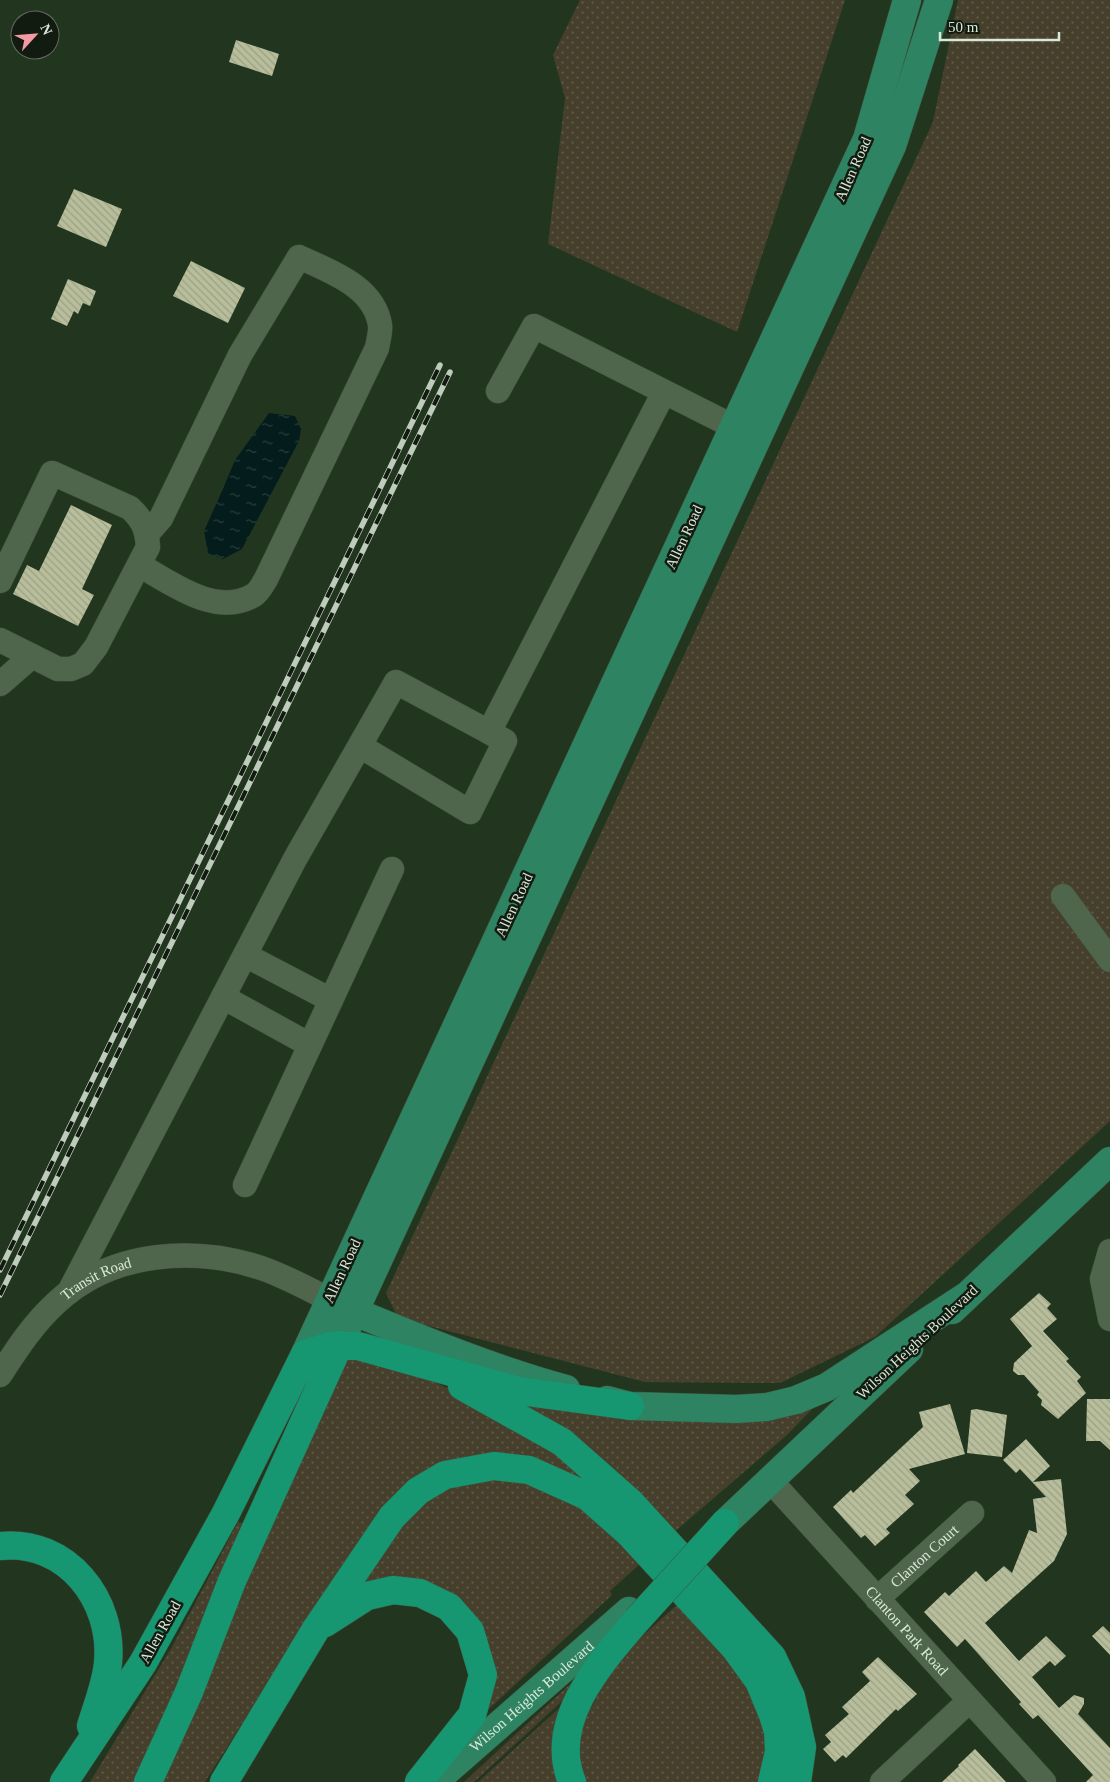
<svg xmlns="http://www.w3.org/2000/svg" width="1110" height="1782" font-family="Georgia,serif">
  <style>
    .grass { fill: url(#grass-dots) }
    .water { fill: url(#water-ripples) }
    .building { fill: url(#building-back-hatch) }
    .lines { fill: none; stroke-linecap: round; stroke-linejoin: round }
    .minor-casing { stroke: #40533e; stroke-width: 25 }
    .major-casing { stroke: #40533e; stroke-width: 29 }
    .highway-casing { stroke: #40533e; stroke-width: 29 }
    .minor { stroke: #50664c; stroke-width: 24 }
    .major { stroke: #2d8362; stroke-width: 28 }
    .highway { stroke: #169771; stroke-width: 28 }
    .rail-casing { stroke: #beccbc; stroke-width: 5.5 }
    .rail { stroke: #121b10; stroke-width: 4; stroke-dasharray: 11; stroke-linecap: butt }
    .highway-bridge-casing { stroke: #40533e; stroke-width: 29; stroke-linecap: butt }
    .highway-bridge { stroke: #169771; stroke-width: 28 }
    .labels { text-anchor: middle; stroke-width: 5; stroke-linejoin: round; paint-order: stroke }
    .street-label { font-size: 15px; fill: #dbe8d9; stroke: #121b10 }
  </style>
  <defs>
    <pattern id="grass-dots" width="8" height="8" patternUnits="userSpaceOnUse" patternTransform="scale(1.25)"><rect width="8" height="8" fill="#463f2c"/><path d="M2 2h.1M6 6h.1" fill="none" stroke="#605b4a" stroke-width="1.8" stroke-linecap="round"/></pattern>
    <pattern id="water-ripples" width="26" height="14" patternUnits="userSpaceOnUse" patternTransform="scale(1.25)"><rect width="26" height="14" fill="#041d1c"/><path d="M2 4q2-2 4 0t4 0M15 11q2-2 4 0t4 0" fill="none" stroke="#283e3c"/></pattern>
    <pattern id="building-back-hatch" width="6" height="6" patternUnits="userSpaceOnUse" patternTransform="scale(1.25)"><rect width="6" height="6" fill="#b8be9b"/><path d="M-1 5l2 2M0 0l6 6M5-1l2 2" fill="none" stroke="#9aa084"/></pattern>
  </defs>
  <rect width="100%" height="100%" fill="#22361f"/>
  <path class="grass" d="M580,0H845L737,332L548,244L565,98L553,55Z
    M958,0H1110V1121L875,1337L780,1383L645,1382L398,1318L386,1293L933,122Z
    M351,1357L420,1375L516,1421L602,1487L518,1457L377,1517L341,1568L205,1782H162L251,1563L347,1358Z
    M518,1400L596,1414L671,1421L699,1422L818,1403L787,1435L672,1534Z
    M506,1476L567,1496L642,1562L610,1591L612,1595L477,1720L487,1650L409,1578H381L354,1586C378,1551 411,1501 453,1485C469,1479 489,1479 506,1476Z
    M238,1522L246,1524L169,1709L134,1782H90L172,1647Z
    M679,1603C718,1646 768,1693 767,1756C767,1764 762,1774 760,1782H585L578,1750L587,1706L591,1708L607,1677L631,1646Z
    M583,1672L572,1692L474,1782H464Z
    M567,1701L565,1782H478Z"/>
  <path class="water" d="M269,413L295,416L301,429L299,441L242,549L223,559L208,553L204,531L222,491L235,460Z"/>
  <path class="building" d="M236,40L279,54L272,76L229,62Z
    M74,189L122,209L106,247L57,226Z
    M191,261L245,288L228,323L173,296Z
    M68,279L96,291L90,306L83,303L78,314L74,311L67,326L51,319Z
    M71,505L112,525L82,589L94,595L78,626L13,594L27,565L39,571Z
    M1039,1293L1051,1304L1047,1308L1057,1319L1043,1331L1069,1359L1066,1361L1081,1377L1077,1381L1086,1393L1058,1419L1041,1405L1042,1400L1037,1395L1039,1392L1024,1375H1018L1013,1371L1014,1363L1032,1346L1010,1319Z
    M1087,1399H1110V1450L1100,1441H1086Z
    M950,1404L965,1454L909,1469L920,1481L905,1495L914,1504L886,1529L890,1533L875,1546L865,1535L861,1538L833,1507L851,1490L853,1493L923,1427L919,1412Z
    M976,1409L1007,1415L1002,1457L967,1453L971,1410Z
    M1026,1439L1050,1466L1033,1482L1061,1479L1067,1534L1054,1561L985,1623L1019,1661L1046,1636L1066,1656L1055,1666L1050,1661L1032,1677L1059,1708L1074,1695L1084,1698V1704L1078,1714L1110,1748V1782H1086L1093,1775L1038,1715L1033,1719L1019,1704L1021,1702L965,1639L957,1647L924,1612L945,1592L949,1596L976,1571L986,1582L1004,1566L1012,1573L1029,1530L1037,1533L1033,1499L1046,1497L1020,1469L1016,1473L1003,1460Z
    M1103,1626L1110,1633V1655L1092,1636Z
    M878,1657L917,1694L898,1711L896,1709L846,1758L843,1755L835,1762L823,1749L831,1742L825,1735L849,1714L842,1707L870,1681L862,1672Z
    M975,1749L1006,1782H942L959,1766L958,1765Z"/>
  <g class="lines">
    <defs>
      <g id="minor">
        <path d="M498,391L534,326L734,427"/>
        <path d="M139,565C172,583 216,618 254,595C259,592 263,584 266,579L377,348C378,341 381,332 380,325C374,286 329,271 299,257L240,355L161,518L147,534"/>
        <path d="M0,581L52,473L130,508C143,520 147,530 148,547L96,647L83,664L71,669H58L0,640"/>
        <path d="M0,684L32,656"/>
        <path d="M360,746L470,812L505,741L489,732"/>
        <path d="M1063,896L1110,960"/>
        <path d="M245,955L331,1000"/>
        <path d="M223,997L310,1045"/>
        <path d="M245,1185L392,869"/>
        <path d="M1110,1251L1102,1279L1110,1319"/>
        <path d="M69,1292L295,859L396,682L489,732L664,392"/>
        <path id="s1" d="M0,1375C17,1349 33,1324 56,1303C111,1251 195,1245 264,1269C292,1279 319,1295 346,1308"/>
        <path id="s2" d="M769,1479L1044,1782"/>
        <path id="s3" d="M877,1599L972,1513"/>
        <path d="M882,1782L969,1701"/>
      </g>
      <g id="major">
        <path d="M952,1310L1110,1161"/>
        <path d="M355,1312C425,1341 493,1369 566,1389"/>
        <path d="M339,1345L892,146L939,0"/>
        <path d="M305,1354L867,139L907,0"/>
        <path d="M607,1400L630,1406L736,1409L767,1407L796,1400L827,1387L965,1297"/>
        <path d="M725,1523L909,1349"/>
        <path id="s4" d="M434,1782L629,1611"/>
      </g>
      <path id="highway" d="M462,1386L562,1442L630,1502L772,1657L791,1697L802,1747L797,1782
        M0,1546C67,1539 114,1600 108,1663C106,1684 97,1706 91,1726
        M325,1623L367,1596L393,1590L420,1593L449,1607L470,1631L483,1675L472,1715L419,1782
        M64,1782L143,1663L226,1513L305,1354L330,1346H358L519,1391L630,1406
        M148,1782L189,1692L232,1581L339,1345
        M224,1782L316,1629L392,1517L418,1491L445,1475L494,1466L529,1470L587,1496L629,1533L735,1648L759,1681L773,1715L778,1731L779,1752L772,1782
        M572,1782C547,1721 601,1662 637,1620"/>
    </defs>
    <use href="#minor" class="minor-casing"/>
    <use href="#major" class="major-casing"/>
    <use href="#highway" class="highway-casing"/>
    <use href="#minor" class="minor"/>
    <use href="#major" class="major"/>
    <use href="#highway" class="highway"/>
    <defs>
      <path id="rail" d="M0,1270L440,365
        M0,1295L450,372"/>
    </defs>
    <use href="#rail" class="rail-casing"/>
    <use href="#rail" class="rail"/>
    <defs>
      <path id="highway-bridge" d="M637,1620L725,1523"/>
    </defs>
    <use href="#highway-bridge" class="highway-bridge-casing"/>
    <use href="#highway-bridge" class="highway-bridge"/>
  </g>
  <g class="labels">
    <g class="street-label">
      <text transform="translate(853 169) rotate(-66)" y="5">Allen Road</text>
      <text transform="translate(684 537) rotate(-65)" y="5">Allen Road</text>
      <text transform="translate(514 905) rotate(-65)" y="5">Allen Road</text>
      <text transform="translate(342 1271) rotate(-65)" y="5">Allen Road</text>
      <text dy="5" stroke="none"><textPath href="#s1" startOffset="139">Transit Road</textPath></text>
      <text transform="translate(917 1342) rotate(-43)" y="5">Wilson Heights Boulevard</text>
      <text dy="5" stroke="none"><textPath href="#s3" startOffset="64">Clanton Court</textPath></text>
      <text dy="5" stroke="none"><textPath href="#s2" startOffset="205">Clanton Park Road</textPath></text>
      <text transform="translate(160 1632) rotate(-61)" y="5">Allen Road</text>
      <text dy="5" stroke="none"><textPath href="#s4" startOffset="130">Wilson Heights Boulevard</textPath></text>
    </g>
  </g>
  <g transform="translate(35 35) rotate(64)"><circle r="24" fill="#121b10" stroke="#626d60"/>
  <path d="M0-4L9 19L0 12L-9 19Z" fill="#f49aa3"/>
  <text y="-8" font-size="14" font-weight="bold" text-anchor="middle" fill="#dbe8d9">N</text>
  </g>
  <path d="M940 32v8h119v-8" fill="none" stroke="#dbe8d9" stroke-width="2.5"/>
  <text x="948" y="32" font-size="15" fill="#dbe8d9" stroke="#121b10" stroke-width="4" paint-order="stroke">50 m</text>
</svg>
